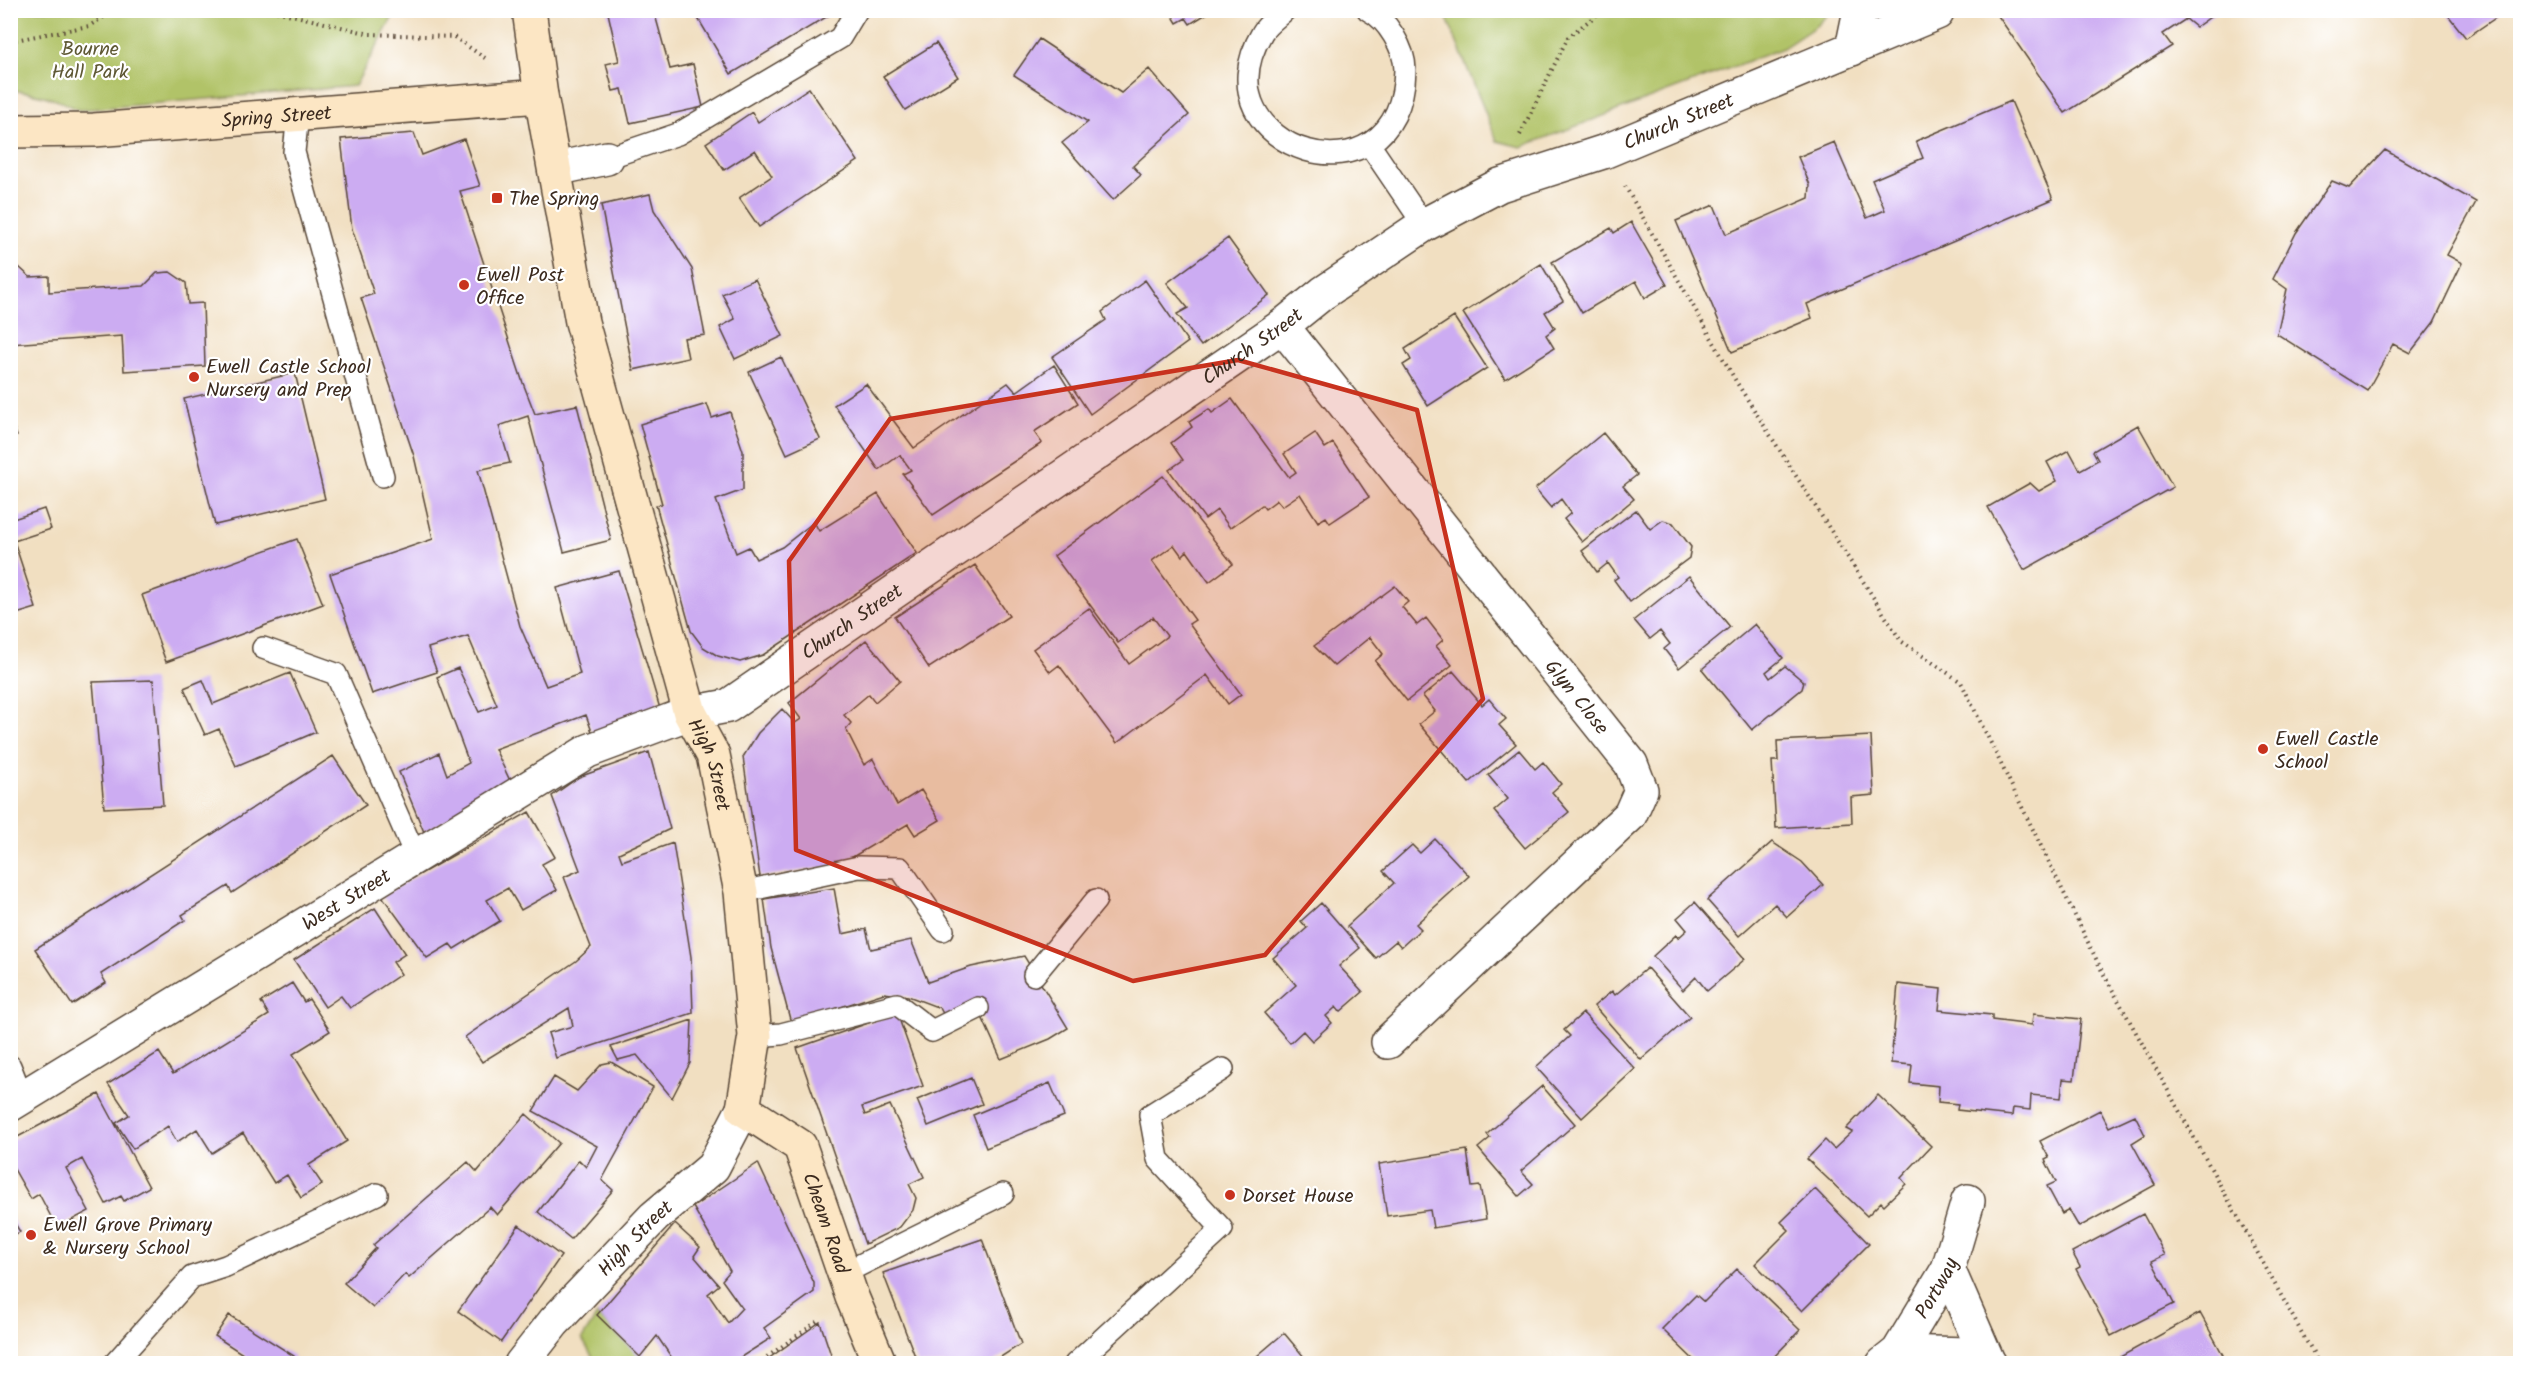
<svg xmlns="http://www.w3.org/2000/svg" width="2531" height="1374" font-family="Kalam,sans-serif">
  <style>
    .green { fill: #b1c367; stroke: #767642; stroke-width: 1.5 }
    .building { fill: #ccacf2 }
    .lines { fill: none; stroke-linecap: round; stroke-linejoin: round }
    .service-casing { stroke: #564536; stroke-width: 24 }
    .minor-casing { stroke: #564536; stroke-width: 36 }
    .tertiary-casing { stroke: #564536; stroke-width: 36 }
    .secondary-casing { stroke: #564536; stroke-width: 36 }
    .path { stroke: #564536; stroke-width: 4; stroke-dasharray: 1.5 4.5; stroke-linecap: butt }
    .service { stroke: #fff; stroke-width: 21 }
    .minor { stroke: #fff; stroke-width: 33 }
    .tertiary { stroke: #fff; stroke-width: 33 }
    .secondary { stroke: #fce6c4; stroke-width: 33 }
    .marked { fill: #c8321e; fill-opacity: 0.2; stroke: #c8321e; stroke-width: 4.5; stroke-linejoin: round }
    .poi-dot { fill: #c8321e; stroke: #fff; stroke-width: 2 }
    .labels { text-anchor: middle; stroke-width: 4.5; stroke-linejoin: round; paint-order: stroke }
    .park-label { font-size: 20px; fill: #5e5834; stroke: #fff }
    .street-label { font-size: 20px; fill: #3b2a1e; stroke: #fff }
    .poi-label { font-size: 20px; fill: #3b2a1e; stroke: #fff; text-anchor: start }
  </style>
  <rect width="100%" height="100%" fill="#fff"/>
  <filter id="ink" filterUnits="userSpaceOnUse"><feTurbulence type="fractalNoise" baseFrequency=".0167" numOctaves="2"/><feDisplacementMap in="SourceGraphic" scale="12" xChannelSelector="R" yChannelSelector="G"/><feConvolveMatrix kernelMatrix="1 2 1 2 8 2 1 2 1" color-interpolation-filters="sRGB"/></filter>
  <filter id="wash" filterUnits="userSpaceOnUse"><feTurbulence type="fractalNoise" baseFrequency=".008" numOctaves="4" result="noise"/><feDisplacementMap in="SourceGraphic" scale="24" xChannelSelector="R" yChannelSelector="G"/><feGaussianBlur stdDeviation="1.35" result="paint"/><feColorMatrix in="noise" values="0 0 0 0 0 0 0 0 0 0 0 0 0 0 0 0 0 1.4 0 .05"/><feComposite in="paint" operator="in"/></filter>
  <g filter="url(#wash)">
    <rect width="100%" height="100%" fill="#f1dfc1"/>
    <path class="green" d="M10,11L11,10L396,11L355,86L79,110C58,99 35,92 11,90Z
      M1444,11H1831L1816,26L1783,48L1521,147L1497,141Z
      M597,1315L648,1363H591L592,1356L582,1339Z"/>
    <g id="blocks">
      <path class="building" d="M618,10L654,11L670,69L693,64L703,107L630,123L622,89L613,91L606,64L619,61L608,13Z
        M693,10H838L731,74Z
        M1169,10H1213L1190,24L1186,18L1177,23Z
        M1994,10H2220L2196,27L2186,19L2163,34L2172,46L2065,113Z
        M2444,10H2507L2466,38Z
        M1039,39L1121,93L1149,69L1189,115L1133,166L1141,175L1113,200L1062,143L1088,122L1014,75Z
        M936,43L958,77L905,110L883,76Z
        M809,88L858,161L759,227L739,198L772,176L755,150L724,170L706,143L752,112L758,122Z
        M2011,101L2053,199L1807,304L1812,318L1732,352L1676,221L1714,205L1726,234L1809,198L1810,185L1798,157L1834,142L1867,218L1885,210L1872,180L1923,158L1916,141Z
        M414,133L422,155L464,139L480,186L460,191L523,383L535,414L577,405L611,540L564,552L528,416L499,426L510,463L478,470L520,626L546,686L580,674L557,588L619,571L661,712L595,740L586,715L495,749L512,785L424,832L399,772L439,753L447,775L469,763L437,677L458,668L479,712L497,705L468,636L428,648L437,672L372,694L330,574L433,539L414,456L361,298L374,294L352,229L341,139Z
        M2385,150L2476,202L2447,255L2462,263L2434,322L2410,353L2393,344L2367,391L2277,334L2287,289L2273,279L2296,233L2332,181L2349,188Z
        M650,194L654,210L692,269L705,335L684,338L688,358L633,370L601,205Z
        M1631,222L1667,285L1645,298L1636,281L1582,313L1552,262L1611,228L1614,233Z
        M1228,238L1269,295L1201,346L1177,314L1188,308L1167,283Z
        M1541,264L1563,301L1545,312L1555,328L1546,335L1554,348L1505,379L1463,313Z
        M19,267L30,277L49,276V292L144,286L157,273L170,272L186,283L188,304L203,303L205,366L124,371L122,336L10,344V268Z
        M755,279L783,336L735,359L720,327L735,319L722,294Z
        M1145,280L1188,342L1090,414L1052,357L1106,320L1102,312Z
        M1454,317L1487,368L1428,406L1403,365L1411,360L1405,349Z
        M781,357L820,439L787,454L749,372Z
        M1054,365L1078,403L1034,432L1042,443L933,515L903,474L911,470L900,455L879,470L834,405L866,384L914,448L1008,383L1016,392Z
        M295,373L325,499L215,525L184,399Z
        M1232,399L1289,477L1296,472L1284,454L1315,433L1325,448L1333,443L1369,497L1330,523L1326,517L1318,522L1300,494L1282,506L1277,500L1265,509L1262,505L1230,528L1217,510L1205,519L1169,470L1183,460L1171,443L1192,427L1189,422L1209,409L1212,413Z
        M707,404L712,418L730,412L743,451V490L716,500L736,553L749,547L756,559L782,547L814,522L819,531L878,494L917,553L763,655L740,662L718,656L703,647L691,631L656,505L662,504L640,424Z
        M10,417L17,436L10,438Z
        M2138,425L2173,487L2024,570L1988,507L2030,483L2039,491L2057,481L2047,462L2069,450L2080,470L2098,460L2093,451Z
        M1603,433L1637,475L1623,486L1634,499L1582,542L1564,519L1571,513L1561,499L1551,508L1535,489Z
        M1163,476L1233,564L1209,582L1187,551L1182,556L1174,545L1152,561L1195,620L1189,624L1241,694L1228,704L1207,675L1117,743L1059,665L1050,672L1033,649L1089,608L1129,664L1167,636L1153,617L1118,643L1054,556Z
        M44,509L51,529L14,541L36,608L10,616V520Z
        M1636,510L1650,529L1663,520L1673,523L1691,547L1689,558L1630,602L1614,580L1618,577L1608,563L1597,572L1582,551Z
        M297,539L323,604L166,662L142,595Z
        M975,565L1009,616L929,668L895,617Z
        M1689,576L1730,627L1679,668L1664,649L1670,644L1660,631L1650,639L1634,620Z
        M1395,586L1408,602L1402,607L1417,625L1426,618L1443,640L1436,646L1452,665L1407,701L1375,661L1383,654L1370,637L1334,666L1314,646Z
        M1755,624L1783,658L1766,672L1770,678L1785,666L1804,682L1802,689L1752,730L1702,669Z
        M866,640L900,681L875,702L869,694L844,715L851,723L846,729L864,765L873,759L897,805L921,790L940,820L915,835L908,824L839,865L760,877L743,757L758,733L782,709L795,723L801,719L789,703Z
        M1453,671L1482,705L1489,699L1506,719L1499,725L1516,744L1469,783L1419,724L1435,711L1423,696Z
        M290,673L316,732L236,766L219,729L205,735L184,688L203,680L213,704Z
        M153,680L163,805L104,808L93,682Z
        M1871,736L1874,795L1851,797L1852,823L1776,828L1772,761H1778L1777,741Z
        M1519,750L1535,769L1543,762L1561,784L1552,792L1569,812L1525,848L1494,811L1508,799L1488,775Z
        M649,752L670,829L619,853L622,861L673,843L691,957L693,1013L556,1058L548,1033L573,1026L569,1008L482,1062L465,1037L576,961L591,947L564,877L580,870L552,796L579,777Z
        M333,756L366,805L232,893L228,886L182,915L185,920L101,974L106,983L72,1005L35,949Z
        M529,812L555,857L542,864L557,890L521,910L508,888L487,900L500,921L454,949L450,944L427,958L382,896Z
        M1435,839L1469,876L1416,924L1421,929L1401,947L1396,941L1376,958L1347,926L1394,883L1383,871L1412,845L1420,853Z
        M1772,842L1802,862L1823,885L1787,917L1775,904L1739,936L1707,900Z
        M834,888L842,934L866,929L871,949L911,940L928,982L971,967L1024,956L1068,1028L1050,1039L1001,1059L978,1008L947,1021L940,1008L908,996L884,993L791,1023L771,948L764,899Z
        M1695,902L1745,959L1707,991L1696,977L1683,990L1653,956L1676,935L1678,938L1687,930L1677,918Z
        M1321,903L1360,948L1339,966L1363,992L1340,1012L1336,1007L1326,1016L1332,1023L1312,1041L1303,1031L1290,1043L1264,1013L1296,985L1273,958L1307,928L1301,921Z
        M375,908L405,954L393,962L401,974L350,1008L341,996L325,1007L294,960Z
        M1647,968L1690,1017L1641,1060L1594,1006L1612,991L1615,995Z
        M292,983L304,1002L309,999L330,1031L293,1054L347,1141L309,1165L322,1184L301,1198L287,1175L274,1183L243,1133L212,1153L197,1129L177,1142L168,1126L133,1149L116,1123L129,1115L108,1084L159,1052L173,1074L269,1015L261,1002Z
        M1898,984L1941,989L1939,1010L1992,1015V1020L2032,1025L2033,1014L2081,1019L2074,1080L2063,1079L2061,1098L2031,1095L2030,1110L2013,1108L2012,1116L1957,1110L1958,1104L1938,1102L1939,1086L1910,1083L1912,1065L1891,1063Z
        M897,1013L923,1086L862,1107L865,1115L890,1105L924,1177L909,1184L916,1198L913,1210L900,1227L865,1244L797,1048Z
        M1583,1013L1635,1069L1582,1118L1536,1067L1570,1036L1564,1030Z
        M692,1020L690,1063L672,1098L637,1055L618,1060L611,1047Z
        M611,1062L653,1087L602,1180L613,1190L571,1239L538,1212L579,1160L586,1167L597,1146L533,1111L554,1077L577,1091L602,1064Z
        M971,1078L982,1104L928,1126L917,1100Z
        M1050,1083L1064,1116L986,1148L973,1115Z
        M1542,1086L1575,1124L1521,1171L1533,1184L1519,1196L1478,1148L1490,1138L1487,1134Z
        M99,1094L149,1187L124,1201L121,1196L106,1204L82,1159L66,1168L89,1211L57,1228L39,1194L31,1199L10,1162V1141Z
        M1878,1095L1931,1146L1901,1178L1906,1184L1884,1205L1881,1202L1867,1216L1807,1159L1825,1140L1834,1149L1852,1132L1846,1129Z
        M2100,1110L2109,1127L2135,1115L2145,1135L2132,1143L2155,1185L2079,1227L2069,1210L2062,1214L2047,1186L2056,1182L2045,1160L2049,1158L2040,1141Z
        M526,1114L559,1143L497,1215L490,1207L409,1278L405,1274L373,1308L344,1283L376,1248L373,1245L468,1162L477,1172Z
        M1467,1150L1472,1187L1480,1186L1486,1219L1433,1228L1430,1210L1387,1216L1379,1164Z
        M758,1163L814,1283V1292L764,1328L771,1338L730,1364H676L657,1336L640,1357L597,1315L675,1224L700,1247L694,1256L719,1285L708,1294L728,1323L742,1308L722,1280L730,1271L693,1207Z
        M1815,1189L1869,1244L1802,1311L1755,1264L1789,1230L1781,1222Z
        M2143,1214L2165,1255L2152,1261L2174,1304L2111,1336L2076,1269L2080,1267L2072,1252Z
        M10,1215L20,1232L10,1237Z
        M519,1225L561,1256L501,1342L458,1311Z
        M982,1239L1021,1344L990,1364H918L883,1273Z
        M1737,1269L1800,1330L1767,1364H1698L1662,1329L1696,1295L1704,1302Z
        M2200,1313L2223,1355L2208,1364H2124L2120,1357Z
        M229,1315L294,1356L290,1364H258L215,1336Z
        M820,1322L834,1364H761Z
        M1284,1333L1310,1364H1264L1257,1356Z"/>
    </g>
  </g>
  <g filter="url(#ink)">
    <use href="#blocks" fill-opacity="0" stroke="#564536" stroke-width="1.5"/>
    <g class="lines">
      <defs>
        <path id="service" d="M1285,10C1278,17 1267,24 1262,33C1193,150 1401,216 1405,70C1405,49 1387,19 1368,10
          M298,114L294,152L383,476
          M1369,144L1424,225
          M607,158L678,134L840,38L857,10
          M263,648L336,674L415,855
          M741,892L859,867L900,868L943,930
          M1034,975L1096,900
          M755,1036L781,1034L897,1004L932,1031L978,1008
          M10,1066L23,1099
          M844,1273L1003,1194
          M114,1364L192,1277L226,1266L377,1194
          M1075,1364L1222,1229L1158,1159L1150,1115L1223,1069"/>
        <g id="minor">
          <path d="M1852,49L1860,10"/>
          <path d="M555,169L607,158"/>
          <path id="s1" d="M1282,326L1631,764L1641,790L1630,815L1388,1042"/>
          <path id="s2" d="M10,1105L588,751L690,713L728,706L1282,326L1323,293L1424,225L1500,185L1606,151L1937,13"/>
          <path d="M1948,1269L1988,1361"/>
          <path d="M1898,1352L1967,1354L1990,1364"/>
          <path id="s3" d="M1883,1364L1898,1352L1948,1269L1968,1201"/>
        </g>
        <g id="tertiary">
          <path id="s4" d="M521,1364L554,1322L654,1217L713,1167L743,1109"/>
        </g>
        <g id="secondary">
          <path id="s5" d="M529,10L541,96L582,322L690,713L713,755L741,892L755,1036L743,1109L800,1146L852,1297L880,1364"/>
          <path id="s6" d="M10,131L94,130L541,96"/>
        </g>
      </defs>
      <use href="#service" class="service-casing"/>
      <use href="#minor" class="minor-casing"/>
      <use href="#tertiary" class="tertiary-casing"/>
      <use href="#secondary" class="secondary-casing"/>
      <path class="path" d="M271,10L370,34L454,37L485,58
        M10,41L89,26L115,10
        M1520,135L1568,37L1603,10
        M1625,186L1737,383L1901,641L1961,682L2102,971L2319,1364
        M757,1364L818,1321"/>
      <use href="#service" class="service"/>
      <use href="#minor" class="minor"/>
      <use href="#tertiary" class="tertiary"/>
      <use href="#secondary" class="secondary"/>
    </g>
  </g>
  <path class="marked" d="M1238,360L1417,410L1483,699L1265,955L1133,981L796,850L789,561L890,419Z"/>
  <g class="poi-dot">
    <rect x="491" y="192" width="12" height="12" rx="3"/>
    <circle cx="464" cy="285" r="6"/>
    <circle cx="194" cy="377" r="6"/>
    <circle cx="2263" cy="749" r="6"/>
    <circle cx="1230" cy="1195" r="6"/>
    <circle cx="31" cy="1235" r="6"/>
  </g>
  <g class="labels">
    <g class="park-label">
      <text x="90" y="55">Bourne<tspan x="90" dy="23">Hall Park</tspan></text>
    </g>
    <g class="street-label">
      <text dy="7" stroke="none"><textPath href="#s6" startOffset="267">Spring Street</textPath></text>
      <text dy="7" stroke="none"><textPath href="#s2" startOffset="1947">Church Street</textPath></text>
      <text dy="7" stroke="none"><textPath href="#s2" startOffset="1461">Church Street</textPath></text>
      <text dy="7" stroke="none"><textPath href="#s2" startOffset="975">Church Street</textPath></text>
      <text dy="7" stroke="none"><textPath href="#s1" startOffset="474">Glyn Close</textPath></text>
      <text dy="7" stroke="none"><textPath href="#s5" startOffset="778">High Street</textPath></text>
      <text dy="7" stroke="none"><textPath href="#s2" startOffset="394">West Street</textPath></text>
      <text dy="7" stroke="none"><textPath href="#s5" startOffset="1278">Cheam Road</textPath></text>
      <text dy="7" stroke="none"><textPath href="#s4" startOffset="170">High Street</textPath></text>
      <text dy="7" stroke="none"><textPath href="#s3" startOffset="94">Portway</textPath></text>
    </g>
    <g class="poi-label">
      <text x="509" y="205">The Spring</text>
      <text x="476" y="281">Ewell Post<tspan x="476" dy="23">Office</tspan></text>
      <text x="206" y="373">Ewell Castle School<tspan x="206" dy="23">Nursery and Prep</tspan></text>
      <text x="2275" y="745">Ewell Castle<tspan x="2275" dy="23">School</tspan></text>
      <text x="1242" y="1202">Dorset House</text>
      <text x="43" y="1231">Ewell Grove Primary<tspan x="43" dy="23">&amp; Nursery School</tspan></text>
    </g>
  </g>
  <rect width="2531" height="1374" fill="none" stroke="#fff" stroke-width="36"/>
</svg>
